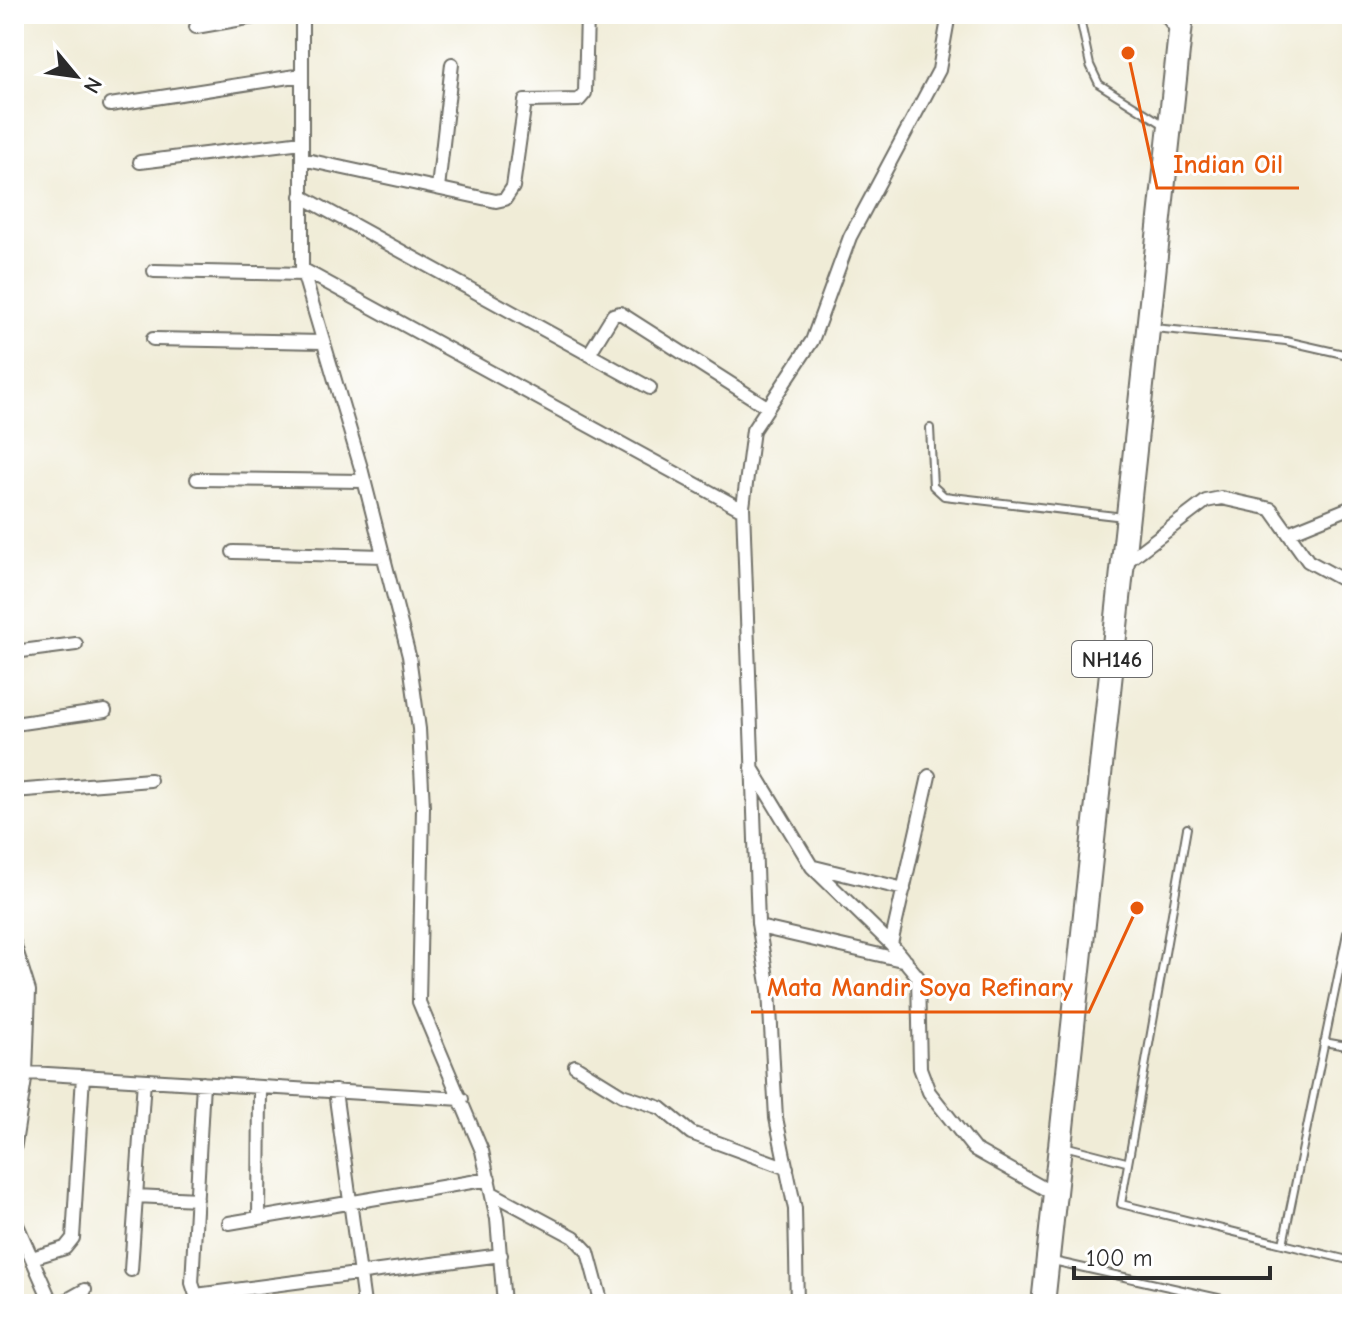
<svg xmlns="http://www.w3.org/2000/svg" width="1366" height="1318" font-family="'Comic Neue',sans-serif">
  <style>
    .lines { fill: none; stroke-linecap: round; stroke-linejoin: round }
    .lane-casing { stroke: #706f67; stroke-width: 10 }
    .street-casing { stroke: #706f67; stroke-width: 16 }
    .highway-casing { stroke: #706f67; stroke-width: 26 }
    .lane { stroke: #fff; stroke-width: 6 }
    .street { stroke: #fff; stroke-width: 12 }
    .highway { stroke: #fff; stroke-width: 22 }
    .labels { text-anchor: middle; stroke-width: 6; stroke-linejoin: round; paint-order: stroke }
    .shield { fill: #fff; stroke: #6b6b6b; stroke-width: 2 }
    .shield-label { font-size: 22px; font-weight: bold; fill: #2b2b2b }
    .leader { fill: none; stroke: #e8590c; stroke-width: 3 }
    .callout-dot { fill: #e8590c; stroke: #fff; stroke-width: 3 }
    .callout-label { font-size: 26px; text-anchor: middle; font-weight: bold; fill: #e8590c; stroke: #fff; stroke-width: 6; stroke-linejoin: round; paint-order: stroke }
  </style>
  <rect width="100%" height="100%" fill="#fff"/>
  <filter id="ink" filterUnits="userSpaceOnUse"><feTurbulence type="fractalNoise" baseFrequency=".0125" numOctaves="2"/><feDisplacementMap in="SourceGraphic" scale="16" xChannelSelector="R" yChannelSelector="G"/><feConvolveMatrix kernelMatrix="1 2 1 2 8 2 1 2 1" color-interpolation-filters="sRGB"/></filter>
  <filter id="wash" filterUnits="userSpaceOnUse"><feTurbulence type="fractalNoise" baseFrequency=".006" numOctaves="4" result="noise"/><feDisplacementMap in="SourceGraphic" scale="32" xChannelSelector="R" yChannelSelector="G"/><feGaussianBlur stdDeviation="1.8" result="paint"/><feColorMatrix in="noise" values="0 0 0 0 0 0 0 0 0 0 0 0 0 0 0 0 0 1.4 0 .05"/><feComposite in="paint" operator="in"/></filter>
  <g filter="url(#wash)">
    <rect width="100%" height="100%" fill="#f0ecd7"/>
  </g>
  <g filter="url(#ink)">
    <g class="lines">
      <defs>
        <path id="lane" d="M1079,14L1090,65L1099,84L1166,126
          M1154,328L1286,341L1352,356
          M930,428L933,486L944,496L1124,517
          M1187,828L1121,1204L1352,1261
          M1324,1042L1352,1047
          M1064,1146L1126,1162
          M1283,1244L1347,933
          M1053,1261L1245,1304"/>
        <path id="street" d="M302,14V269L361,468L409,656L419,729L423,807L419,1002L482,1151L497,1219L504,1304
          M1165,14L1180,34
          M196,27L272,14
          M110,105L302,75
          M302,159L496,201L505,199L513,187L525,101L579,100L585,93L587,14
          M140,162L302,142
          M438,188L452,64
          M301,196L650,388
          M302,269L743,510
          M154,271L304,274
          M153,339L323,342
          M589,354L613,315L620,313L767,407
          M197,479L364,481
          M1288,533L1352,507
          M233,552L384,556
          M1122,565L1206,501L1221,498L1271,509L1308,561L1352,585
          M14,652L76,644
          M14,724L105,711
          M752,768L812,867L891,944L918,977L920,1068L929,1092L974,1149L1054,1194
          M14,791L150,780
          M814,867L904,889
          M759,927L906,961
          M14,943L29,991L26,1073L14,1150
          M891,944L929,776
          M575,1066L622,1095L661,1108L691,1133L787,1168
          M14,1072L462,1099
          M203,1083L192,1283L196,1295L501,1255
          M335,1091L364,1304
          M492,1193L574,1237L588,1252L602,1304
          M136,1196L197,1199
          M14,1218L52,1304
          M259,1218L260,1087
          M229,1223L489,1179
          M32,1258L65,1248L73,1238L83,1076
          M131,1270L144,1080
          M60,1304L85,1290
          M797,1304L795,1209L776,1118L769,990L758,923L743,507L753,430L812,341L850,237L939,70L949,14"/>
        <path id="highway" d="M1043,1304L1182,14"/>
      </defs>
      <use href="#lane" class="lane-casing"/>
      <use href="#street" class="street-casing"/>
      <use href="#highway" class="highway-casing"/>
      <use href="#lane" class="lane"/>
      <use href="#street" class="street"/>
      <use href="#highway" class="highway"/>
    </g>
  </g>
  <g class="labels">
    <rect class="shield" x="1072" y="641" width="80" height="36" rx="6"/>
    <g class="shield-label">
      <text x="1112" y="667">NH146</text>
    </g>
  </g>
  <path class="leader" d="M1128 53L1157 188H1299M1137 908L1089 1012H751"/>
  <g class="callout-dot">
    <circle cx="1128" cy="53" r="8"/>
    <circle cx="1137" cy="908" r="8"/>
  </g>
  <g class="callout-label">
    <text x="1228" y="173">Indian Oil</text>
    <text x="920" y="996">Mata Mandir Soya Refinary</text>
  </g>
  <rect width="1366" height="1318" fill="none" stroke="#fff" stroke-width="48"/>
  <g transform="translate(76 76) rotate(119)" stroke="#ffffff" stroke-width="6" paint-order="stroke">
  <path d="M0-6L14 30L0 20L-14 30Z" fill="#2b2b2b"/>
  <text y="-12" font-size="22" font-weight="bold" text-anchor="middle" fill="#2b2b2b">N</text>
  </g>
  <path d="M1074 1266v12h196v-12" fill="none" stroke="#2b2b2b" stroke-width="4"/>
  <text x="1086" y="1266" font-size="24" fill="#2b2b2b" stroke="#ffffff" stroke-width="6" paint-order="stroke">100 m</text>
</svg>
